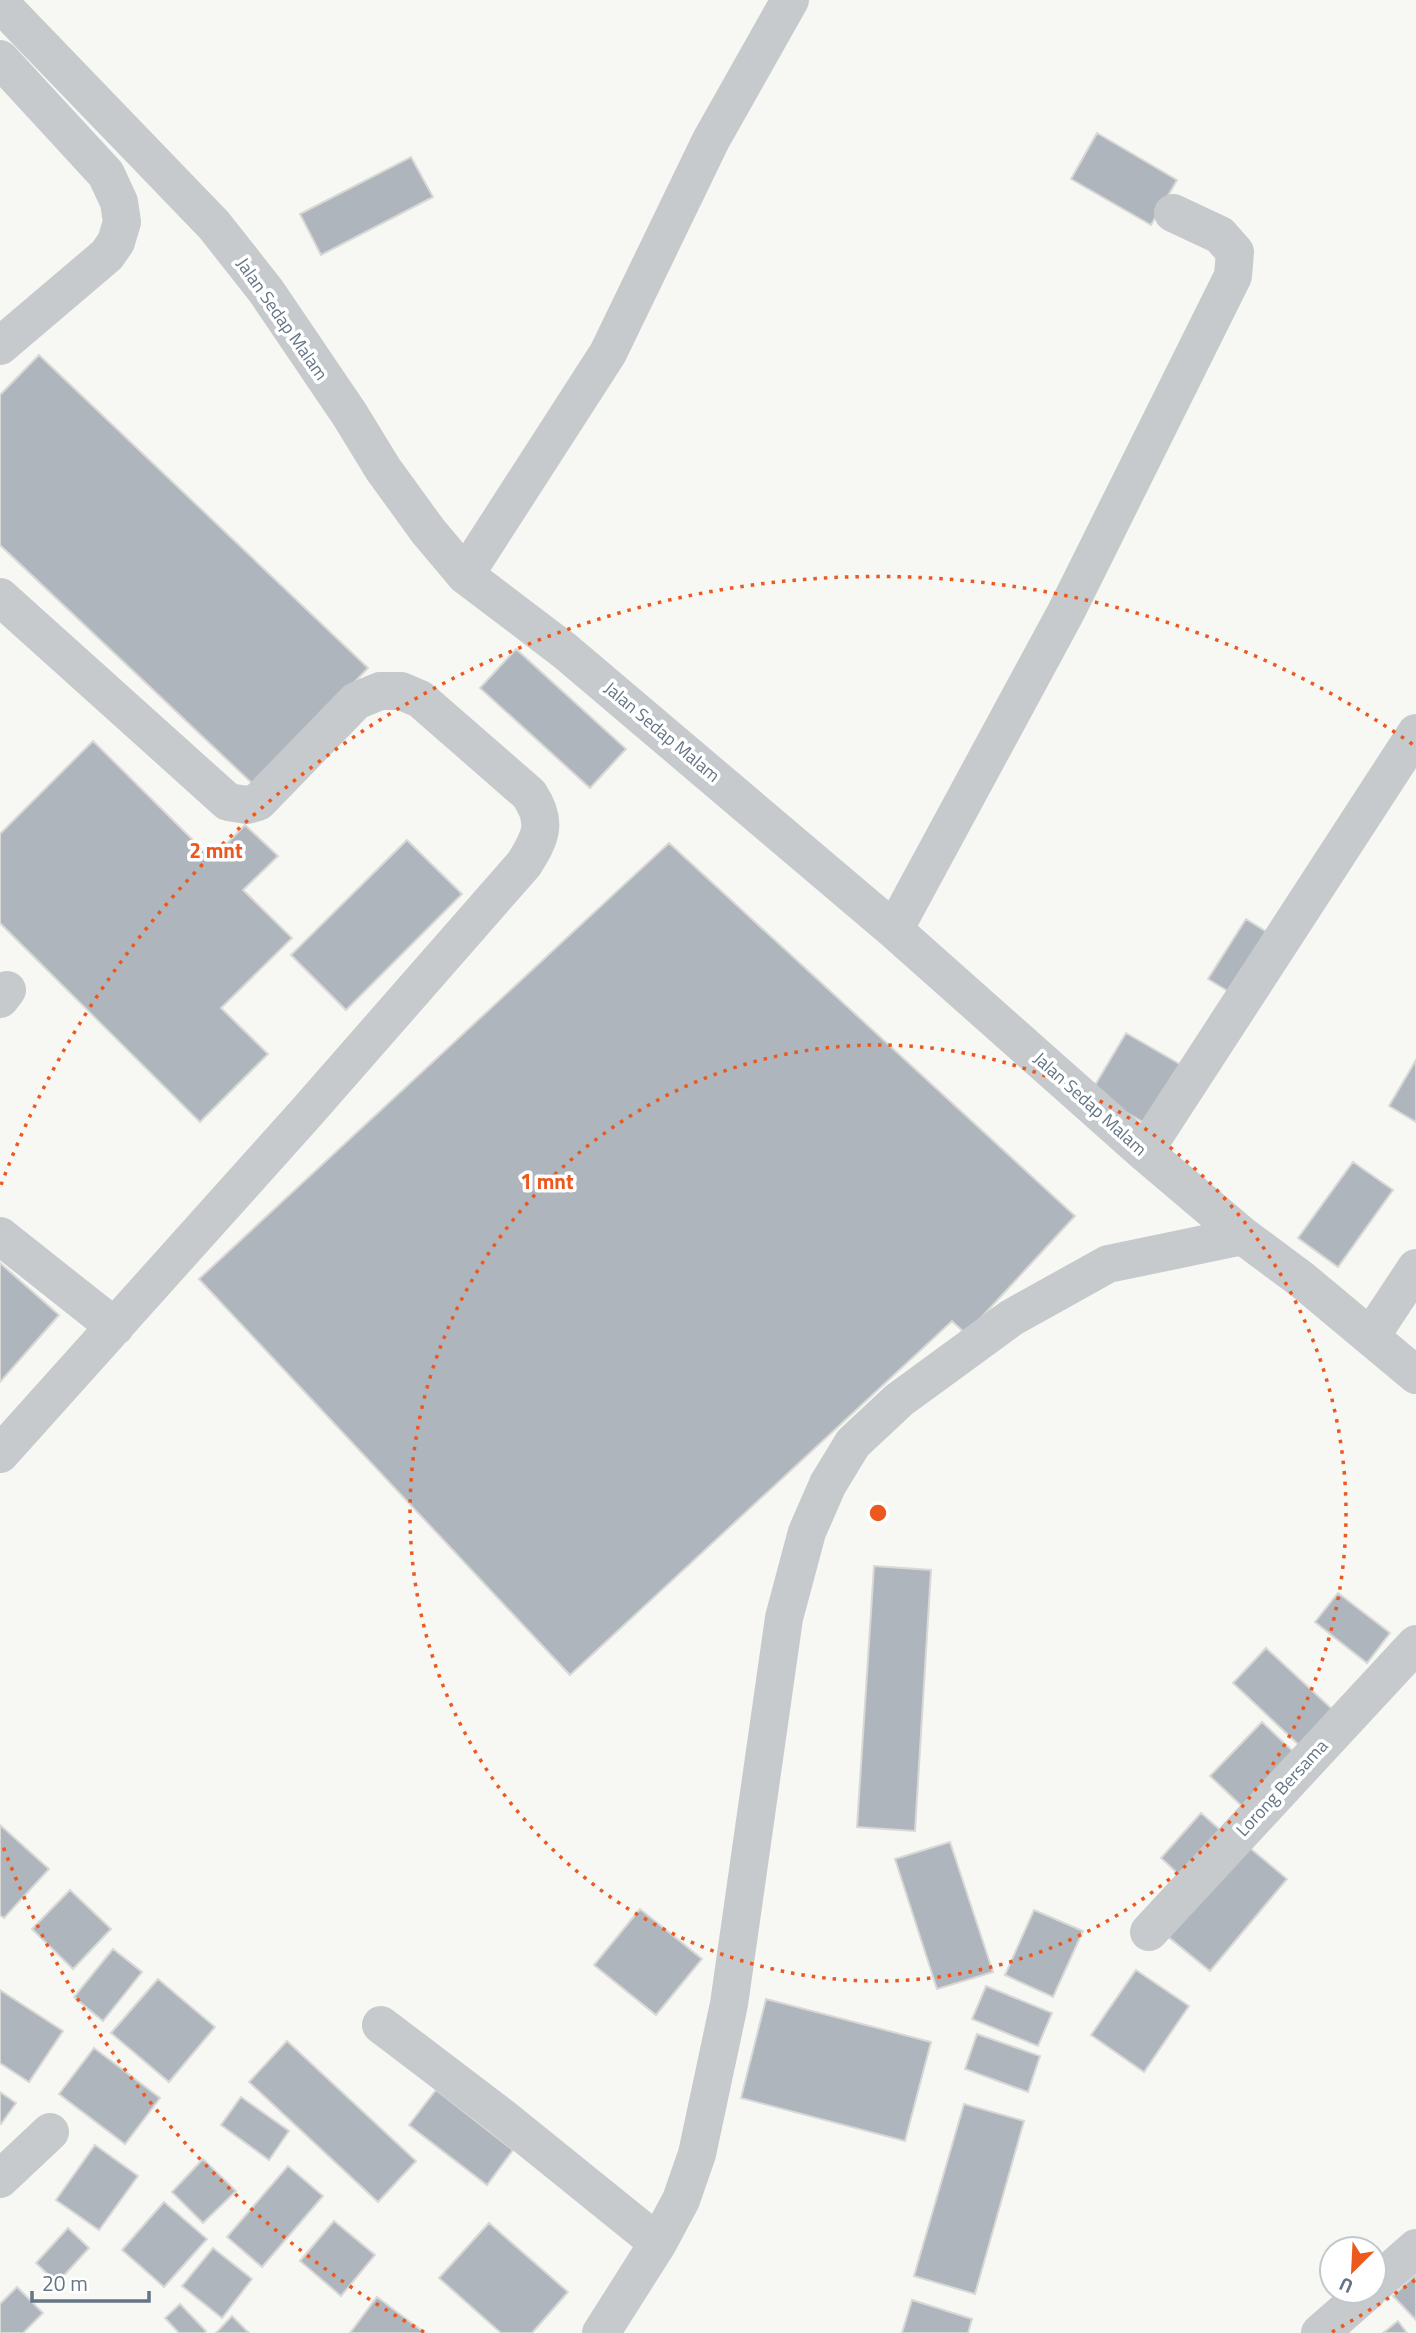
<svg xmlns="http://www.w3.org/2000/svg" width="1416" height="2333" font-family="'Titillium Web',sans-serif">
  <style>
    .building { fill: #aeb5bc; stroke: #d8d8d6; stroke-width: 2 }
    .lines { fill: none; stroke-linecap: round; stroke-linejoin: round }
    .minor { stroke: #c6cacd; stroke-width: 38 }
    .ring { fill: none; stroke: #ec581e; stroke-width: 3.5; stroke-dasharray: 3.5 7 }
    .labels { text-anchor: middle; stroke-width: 7; stroke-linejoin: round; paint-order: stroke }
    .street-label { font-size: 18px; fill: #647586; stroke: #fff }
    .centre { fill: #ec581e; stroke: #fff; stroke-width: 3.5 }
    .ring-label { font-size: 21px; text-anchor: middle; font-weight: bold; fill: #ec581e; stroke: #fff; stroke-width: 7; stroke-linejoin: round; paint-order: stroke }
  </style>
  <rect width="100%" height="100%" fill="#f7f7f3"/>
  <path class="building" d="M1097,133L1177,180L1151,225L1071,179Z
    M411,157L433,197L321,255L300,214Z
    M39,355L368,668L255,786L0,545V395Z
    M516,649L626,749L590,788L480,688Z
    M93,741L212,859L245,825L278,856L243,890L292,938L221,1008L268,1054L200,1122L0,923V834Z
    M407,840L462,894L346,1010L291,955Z
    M669,843L1075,1216L966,1334L952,1321L570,1675L199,1279Z
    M1246,919L1278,939L1241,999L1208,979Z
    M1126,1033L1183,1066L1148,1125L1091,1092Z
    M1416,1060V1122L1389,1106Z
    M1353,1162L1393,1190L1338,1267L1298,1238Z
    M0,1263L59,1315L0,1382Z
    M874,1566L931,1570L915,1831L857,1827Z
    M1338,1593L1390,1633L1367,1663L1315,1622Z
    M1266,1648L1333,1710L1300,1746L1233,1683Z
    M1262,1722L1299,1757L1247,1811L1210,1776Z
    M1201,1813L1226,1835L1185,1880L1161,1858Z
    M0,1825L49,1869L4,1918L0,1915Z
    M950,1842L993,1972L937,1989L895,1859Z
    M1244,1843L1287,1879L1210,1971L1166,1935Z
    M70,1890L111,1929L73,1969L32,1929Z
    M640,1909L702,1959L656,2015L594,1965Z
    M1034,1910L1083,1931L1053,1997L1005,1975Z
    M113,1949L142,1972L103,2021L74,1997Z
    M1136,1970L1189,2006L1144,2072L1091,2035Z
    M158,1979L215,2027L169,2082L111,2033Z
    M986,1986L1052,2013L1038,2046L972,2019Z
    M0,1990L63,2031L29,2082L0,2063Z
    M766,1999L931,2042L905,2141L741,2098Z
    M977,2034L1040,2056L1028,2092L965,2069Z
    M287,2041L416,2161L378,2202L249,2082Z
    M94,2048L160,2098L125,2144L59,2094Z
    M436,2090L513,2150L487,2185L409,2125Z
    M0,2092L16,2103L1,2124L0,2123Z
    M241,2097L289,2131L269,2160L221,2125Z
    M964,2104L1024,2121L975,2294L914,2276Z
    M95,2145L138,2176L99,2230L56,2200Z
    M203,2159L236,2191L203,2223L172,2192Z
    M288,2166L323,2196L262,2267L227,2237Z
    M164,2202L207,2239L164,2287L122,2250Z
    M334,2221L375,2255L341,2296L300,2261Z
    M489,2223L568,2292L532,2333H501L439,2278Z
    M68,2228L89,2248L57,2283L36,2263Z
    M213,2248L252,2279L222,2318L182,2286Z
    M1416,2274V2320L1393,2296Z
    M17,2287L43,2313L23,2333H0V2304Z
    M377,2297L425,2333H350Z
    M912,2300L972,2319L968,2333H902Z
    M180,2304L206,2331L204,2333H179L165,2318Z
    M232,2316L249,2333H216Z
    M1398,2321L1407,2333H1383Z"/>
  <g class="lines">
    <path class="minor" d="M0,3L214,225L266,291L350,415L383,469L428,531L465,575L565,651L894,930L1144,1152L1243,1236L1301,1279L1416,1375
      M0,59L106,174L119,202L122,222L116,242L107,255L0,346
      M465,575L608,353L711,140L790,0
      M0,597L228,802L247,805L258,802L356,701L380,691H401L420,699L529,794C548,822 541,837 524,864L306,1113L0,1454
      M894,930L1066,612L1233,276L1235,252L1220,235L1173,213
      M0,999L7,990
      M1144,1152L1416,733
      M0,1236L115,1327
      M1371,1336L1416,1268
      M1149,1932L1416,1644
      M381,2025L502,2117L658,2243
      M0,2179L50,2132
      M1374,2285L1416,2248
      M601,2333L658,2243L681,2200L697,2154L729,2004L784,1618L807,1532L828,1484L853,1443L899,1400L1011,1318L1108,1264L1243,1236
      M1320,2333L1368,2291"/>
  </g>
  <g class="ring">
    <circle cx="878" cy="1513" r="468"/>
    <path d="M1415 2280A936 936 0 0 1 1332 2332M424 2332A936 936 0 0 1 1 1841M1 1185A936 936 0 0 1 1415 746"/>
  </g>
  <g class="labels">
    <g class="street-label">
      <text transform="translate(282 319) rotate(55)" y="6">Jalan Sedap Malam</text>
      <text transform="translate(662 732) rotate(40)" y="6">Jalan Sedap Malam</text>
      <text transform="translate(1090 1104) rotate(42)" y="6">Jalan Sedap Malam</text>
      <text transform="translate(1282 1788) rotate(-47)" y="6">Lorong Bersama</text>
    </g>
  </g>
  <circle cx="878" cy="1513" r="10" class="centre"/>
  <g class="ring-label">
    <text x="216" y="858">2 mnt</text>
    <text x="547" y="1189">1 mnt</text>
  </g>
  <g transform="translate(1353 2270) rotate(204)"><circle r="33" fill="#ffffff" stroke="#c1c8cf" stroke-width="2"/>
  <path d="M0-5L12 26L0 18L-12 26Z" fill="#ec581e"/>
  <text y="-10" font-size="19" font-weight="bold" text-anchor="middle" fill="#647586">U</text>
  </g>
  <path d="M32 2291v10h117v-10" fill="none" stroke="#647586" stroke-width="3.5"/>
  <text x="42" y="2291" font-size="21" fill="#647586" stroke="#ffffff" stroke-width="5" paint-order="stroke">20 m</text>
</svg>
